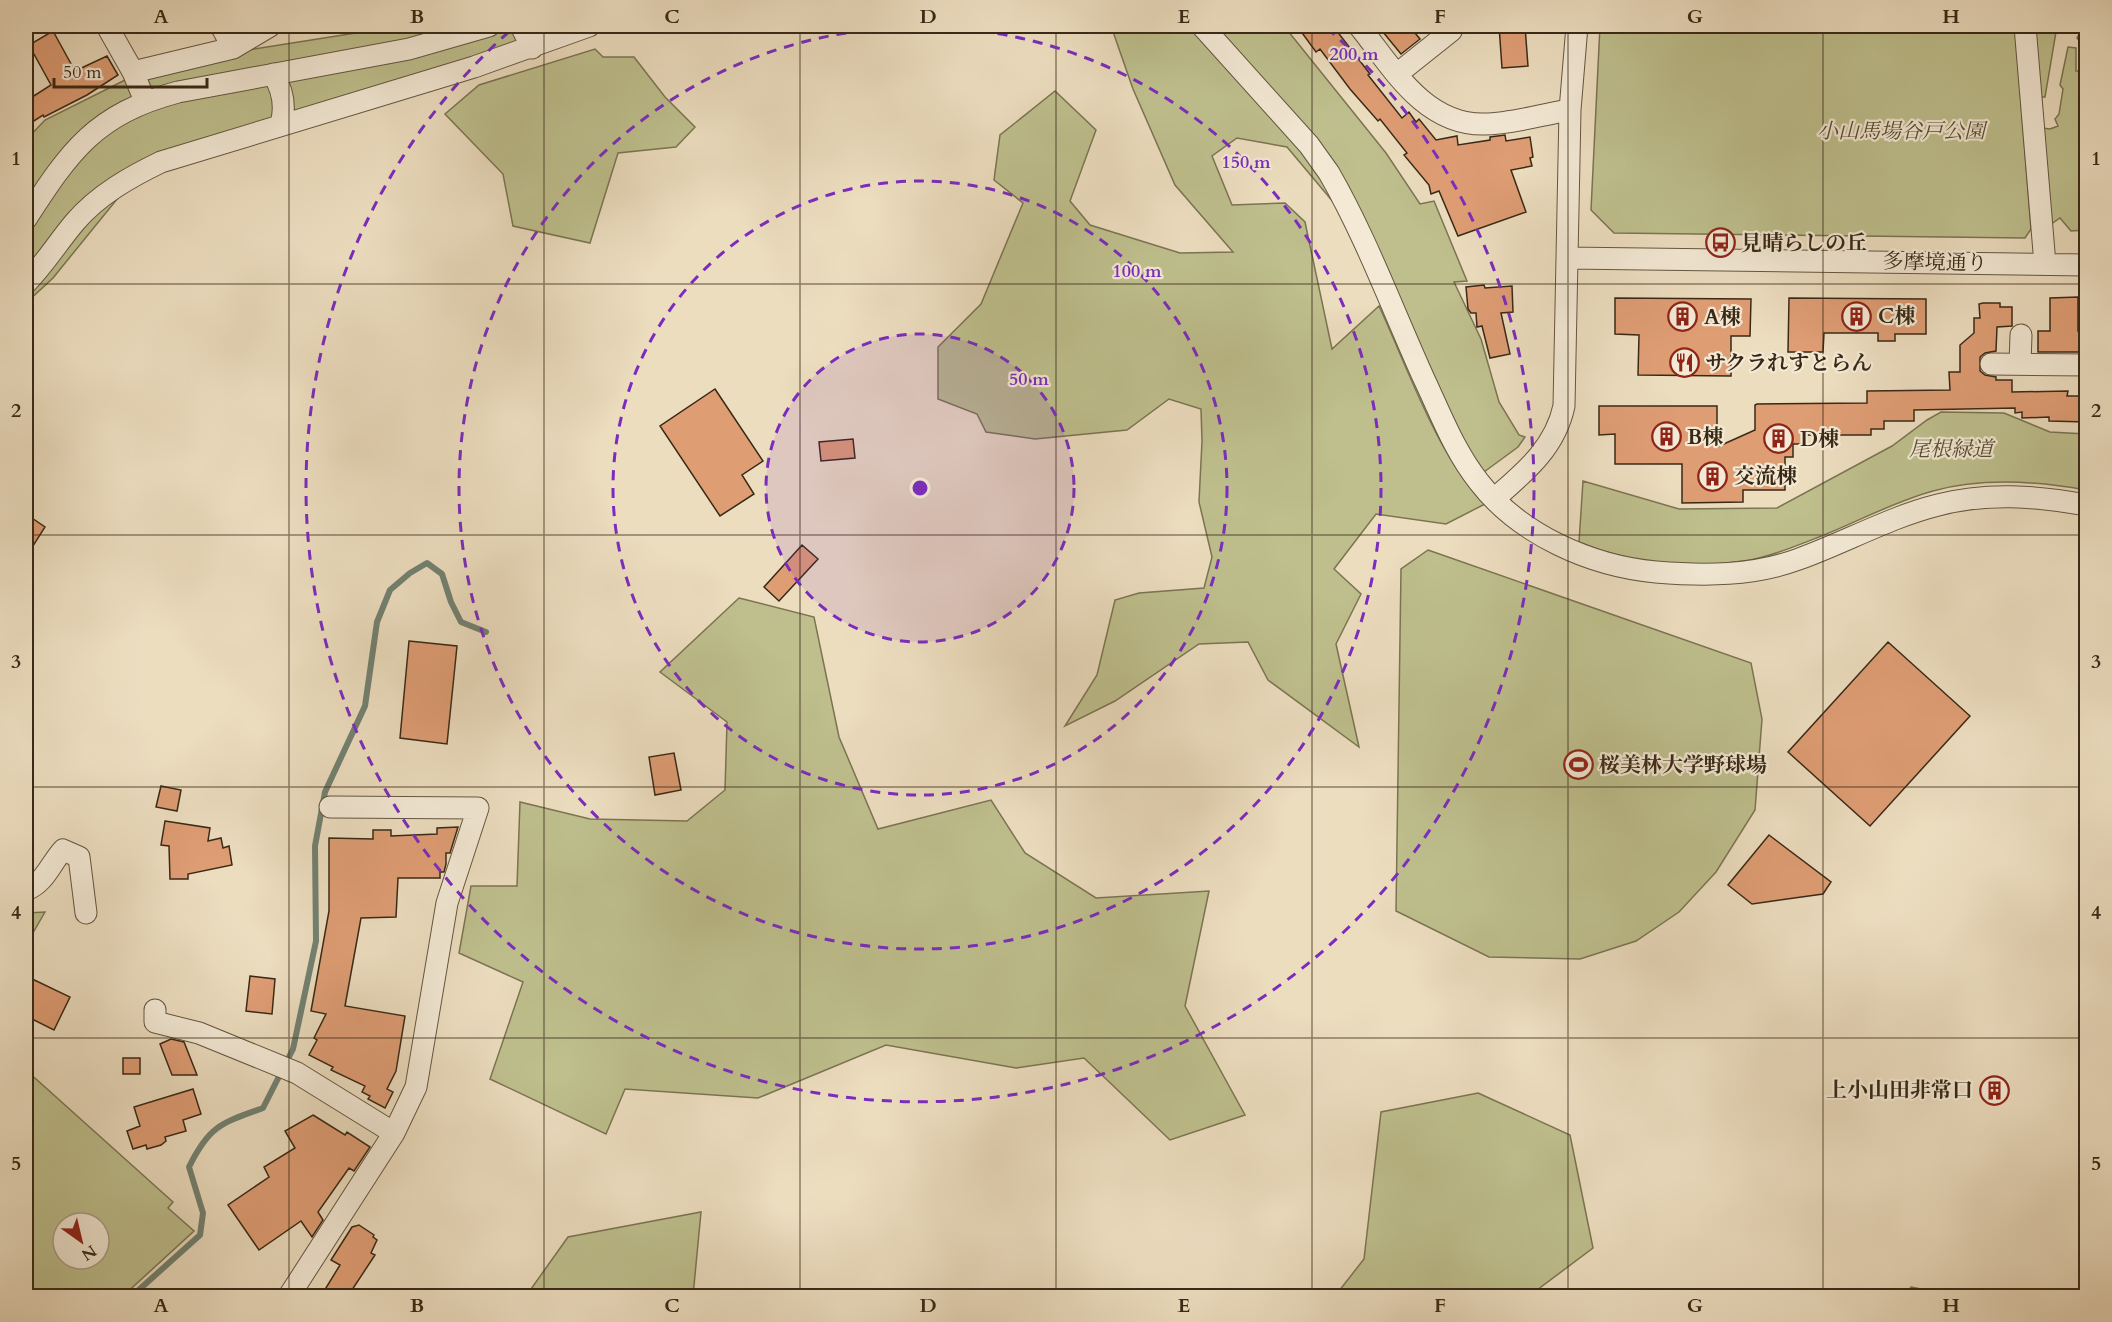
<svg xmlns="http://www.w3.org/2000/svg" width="2112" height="1322" font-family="Cardo,'Noto Serif JP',serif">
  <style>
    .green { fill: #bebf8d; stroke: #7b7452; stroke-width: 1.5; fill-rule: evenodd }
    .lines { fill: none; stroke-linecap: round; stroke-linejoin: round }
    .stream { stroke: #728171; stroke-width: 6 }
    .building { fill: #df9d74; stroke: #382916; stroke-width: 1.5 }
    .minor-casing { stroke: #655640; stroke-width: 23 }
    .minor { stroke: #f3e9d5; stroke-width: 21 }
    .grid { fill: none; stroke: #382916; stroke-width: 1.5; stroke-opacity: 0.55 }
    .ring { fill: none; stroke: #7b2cbf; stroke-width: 3; stroke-dasharray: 10 8 }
    .labels { text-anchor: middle; stroke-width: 4.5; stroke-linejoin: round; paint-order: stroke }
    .park-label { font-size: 21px; font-style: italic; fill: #5a4e34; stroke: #f3e9d5 }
    .poi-label { font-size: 21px; font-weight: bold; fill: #382916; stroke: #f3e9d5; text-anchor: start }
    .street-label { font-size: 21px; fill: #382916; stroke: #f3e9d5 }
    .centre { fill: #7b2cbf; stroke: #f3e9d5; stroke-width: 3 }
    .ring-label { font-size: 18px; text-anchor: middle; font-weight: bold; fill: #7b2cbf; stroke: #f3e9d5; stroke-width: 4.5; stroke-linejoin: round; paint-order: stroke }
    .neatline { fill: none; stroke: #382916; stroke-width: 2 }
    .grid-label { font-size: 20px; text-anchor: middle; font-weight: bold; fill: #382916 }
  </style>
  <rect width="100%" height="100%" fill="#ecddbf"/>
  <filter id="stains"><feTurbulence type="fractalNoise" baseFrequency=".00333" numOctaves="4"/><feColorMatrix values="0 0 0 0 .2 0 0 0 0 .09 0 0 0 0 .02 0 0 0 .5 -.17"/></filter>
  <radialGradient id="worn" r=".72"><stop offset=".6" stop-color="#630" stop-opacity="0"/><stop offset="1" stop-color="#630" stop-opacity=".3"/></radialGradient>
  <path class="green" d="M400,26H612L588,36L193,159L126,188L53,278L26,303V140L45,120L125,80L242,51Z
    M1111,26H1284L1386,153L1420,204L1434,201L1467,281L1454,282L1481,339L1499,402L1519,435L1525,437L1518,447L1484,472L1464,442L1365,224L1339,209L1287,147L1237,138L1212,156L1232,205L1285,203L1305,222L1332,349L1379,306C1407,366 1438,458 1485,504L1446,524L1376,514L1334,569L1361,594L1336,644L1359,747L1268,680L1248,642L1199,644L1115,701L1065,726L1097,675L1115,600L1139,593L1204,588L1212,557L1199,502L1202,441L1201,409L1169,399L1127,430L1035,439L986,432L977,414L938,399V347L981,304L1023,203L994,180L1000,135L1055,91L1096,130L1070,201L1090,225L1180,253L1233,252L1175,185L1133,89Z
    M1600,26H2015L2031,229L2025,238L1614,233L1591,210Z
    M2035,26H2057L2045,97H2041Z
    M2081,31L2086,32V230L2071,231L2060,218L2050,225L2043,128L2050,129L2058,126L2055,119L2059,114L2063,89L2060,85L2068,47L2076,48V71H2083L2080,42L2077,38Z
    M595,49L603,57H634L665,97L695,127L676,147L618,153L590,243L513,226L503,174L445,114L479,85Z
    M1941,412L2004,413L2050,432L2086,434V490C2036,481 1983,477 1933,491C1893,502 1857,522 1819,537C1796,546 1769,557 1745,561C1690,569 1630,564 1579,542L1583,481L1679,509L1777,508L1892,446L1927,420Z
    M1428,550L1751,663L1762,719L1755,810L1716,872L1679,912L1636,941L1580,959L1489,957L1396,911L1401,569Z
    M739,598L814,617L839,737L878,829L991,800L1025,853L1096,898L1209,891L1185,1006L1245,1115L1170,1140L1084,1058L1016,1068L886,1045L758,1098L625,1089L606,1134L490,1079L523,982L459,953L471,886H517L520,802L590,819L687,821L725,790L727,722L660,672Z
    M45,912L26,945V913Z
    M26,1070L173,1202L168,1208L194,1231L123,1296H26ZM63,1223H99V1259H63Z
    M1478,1093L1570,1135L1593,1248L1529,1296H1335L1364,1259L1381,1112Z
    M701,1212L693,1296H526L568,1237Z
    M1911,1287L1955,1296H1905Z"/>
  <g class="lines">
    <path class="stream" d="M132,1296L200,1235L203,1213L189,1167C209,1126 221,1123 263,1108L293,1049L316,941L315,846L325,792L365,706L377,622L390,590L410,573L427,563L442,574L451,602L461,622L486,632"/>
  </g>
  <path class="building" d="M1297,26H1333L1370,74L1368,75L1402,118L1409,112L1416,122L1419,119L1436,140L1457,136L1458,145L1490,140V137L1505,135L1506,141L1530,137L1533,157L1530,158L1532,166L1511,170L1526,212L1458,236L1439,191L1431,194L1429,185L1404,155L1407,153L1380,119L1378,121L1350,89L1320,49L1316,52Z
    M1378,26H1409L1420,39L1401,54Z
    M1499,26H1525L1528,66L1502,68Z
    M53,31L75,71L107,56L118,75L87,95L44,117L43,115L26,126V101L51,85L29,45Z
    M1484,285L1485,288L1512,286L1513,312L1501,313L1510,354L1490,358L1482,326L1477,327L1476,313H1471L1468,309L1466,287Z
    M2078,297V331H2086V352H2038V331H2050V298Z
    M1615,298L1751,299L1750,336H1731V376L1638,375L1639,335L1615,334Z
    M1789,298L1926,299V334H1895V341H1878V333H1824L1823,352H1788Z
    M1983,303H2000V307H2012V326L1997,327L1996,351L1985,353L1980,357V371L1985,375L1996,377V380H2012V392L2068,391L2067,396H2086V422L2049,421V417L2022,418V412L2015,413V408L1914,410V421H1884V429H1871V435H1803V444H1793V457H1785V490H1743V502L1682,503V464H1615V434L1599,435V406H1717V447L1755,430V405L1757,404L1867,403V391L1950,390L1949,372H1960V345L1974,333V318H1980L1979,304Z
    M715,389L763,461L742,475L754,494L720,516L660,426Z
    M853,439L855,458L821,461L819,442Z
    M26,514L45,527L26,557Z
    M802,545L818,559L779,601L764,587Z
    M409,641L457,646L447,744L400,738Z
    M1888,642L1970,716L1870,826L1788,752Z
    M674,753L681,790L655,795L649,757Z
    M161,786L181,790L177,811L156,807Z
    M165,821L210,828L208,841L221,838L223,848L229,846L232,865L188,874V879H170L169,846L161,845Z
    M458,827L450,853H446V864L444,872H440V878H398L396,917L361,918L345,1006L405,1016L396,1071L387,1089L393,1092L385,1108L368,1099L370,1096L362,1092L365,1086L331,1070L333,1067L309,1055L317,1040L314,1038L326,1014L311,1011L329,911V838L373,839V830H391V836L437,834V828Z
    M1769,835L1831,882L1823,894L1752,904L1728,885Z
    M26,976L70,997L54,1030L26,1016Z
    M250,976L275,979L272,1014L246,1011Z
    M171,1039L184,1042L197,1075H172L160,1044Z
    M123,1058H140V1074H123Z
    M193,1089L201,1114L183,1120L186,1131L165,1137L166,1141L161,1145L147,1149L146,1145L133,1149L127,1131L140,1126L134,1107Z
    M313,1115L345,1135L347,1132L370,1147L354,1171L349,1168L318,1212L323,1220L312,1237L301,1221L259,1250L228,1205L269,1177L264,1167L295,1148L285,1131Z
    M359,1225L374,1235L373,1237L377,1240L371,1253L375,1255L348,1296H321L340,1265L331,1260L352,1227Z"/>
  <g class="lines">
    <defs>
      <path id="minor" d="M107,26L133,72L145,101
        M221,26L233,48
        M521,26L532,48
        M1202,26L1309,145L1329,173C1366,237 1394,313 1425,381C1441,415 1455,452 1479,482C1520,535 1591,566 1656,572C1705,576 1753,576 1799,559C1846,542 1890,517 1938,505C1987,492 2037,496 2086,505
        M1359,26C1392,67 1424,125 1484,124C1512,124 1543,114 1570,110
        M2025,26L2045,264
        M133,72L233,48L270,26
        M273,74C283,90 286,106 281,124
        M1397,74L1451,31L1450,26
        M26,219C70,151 95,114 178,92L409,49L489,26
        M1567,258L2086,265
        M26,283C44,265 58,242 75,222C98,195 130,177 161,162L474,67L589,26
        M1991,364L2086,365
        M2020,364L2021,335
        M1494,499C1525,472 1555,448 1564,406L1570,110L1577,26
        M26,888L28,889C45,882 51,863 63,850L79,857L86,913
        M155,1010V1022L199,1033L297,1073L394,1133
        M289,1296L394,1133L416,1087L447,903L478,808L330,807"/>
    </defs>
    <use href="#minor" class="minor-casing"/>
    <use href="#minor" class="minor"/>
  </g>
  <path class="grid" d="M289,26V1296M544,26V1296M800,26V1296M1056,26V1296M1312,26V1296M1568,26V1296M1823,26V1296M26,284H2086M26,535H2086M26,787H2086M26,1038H2086"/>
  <circle cx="920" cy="488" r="154" fill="#7b2cbf" fill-opacity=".12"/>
  <g class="ring">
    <circle cx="920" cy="488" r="154"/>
    <circle cx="920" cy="488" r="307"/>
    <circle cx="920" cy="488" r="461"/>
    <path d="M1327 28A614 614 0 1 1 513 28"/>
  </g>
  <defs>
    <symbol id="bus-ring" viewBox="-11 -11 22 22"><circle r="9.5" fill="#f3e9d5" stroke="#8f2418" stroke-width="1.5"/><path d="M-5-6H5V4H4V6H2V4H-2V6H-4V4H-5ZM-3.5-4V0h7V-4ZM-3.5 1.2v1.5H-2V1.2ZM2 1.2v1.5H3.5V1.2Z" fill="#8f2418"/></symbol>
    <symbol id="building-ring" viewBox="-11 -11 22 22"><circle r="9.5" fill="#f3e9d5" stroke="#8f2418" stroke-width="1.5"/><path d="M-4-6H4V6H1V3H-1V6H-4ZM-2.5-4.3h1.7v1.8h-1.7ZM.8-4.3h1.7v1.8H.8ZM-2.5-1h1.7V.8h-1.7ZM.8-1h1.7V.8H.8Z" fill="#8f2418"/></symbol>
    <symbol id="restaurant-ring" viewBox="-11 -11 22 22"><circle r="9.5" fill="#f3e9d5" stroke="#8f2418" stroke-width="1.5"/><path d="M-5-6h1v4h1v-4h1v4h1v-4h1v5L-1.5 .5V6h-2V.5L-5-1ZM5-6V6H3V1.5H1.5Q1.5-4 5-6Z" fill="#8f2418"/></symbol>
    <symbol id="stadium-ring" viewBox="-11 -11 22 22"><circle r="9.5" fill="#f3e9d5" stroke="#8f2418" stroke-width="1.5"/><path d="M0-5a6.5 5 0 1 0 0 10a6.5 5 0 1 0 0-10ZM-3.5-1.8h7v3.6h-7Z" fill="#8f2418"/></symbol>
  </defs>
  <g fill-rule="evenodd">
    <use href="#bus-ring" x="1704" y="226" width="33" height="33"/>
    <use href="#building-ring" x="1840" y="300" width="33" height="33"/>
    <use href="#building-ring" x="1666" y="300" width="33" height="33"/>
    <use href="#restaurant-ring" x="1668" y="346" width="33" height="33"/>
    <use href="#building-ring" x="1650" y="420" width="33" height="33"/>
    <use href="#building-ring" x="1762" y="422" width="33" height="33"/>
    <use href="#building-ring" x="1696" y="460" width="33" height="33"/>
    <use href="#stadium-ring" x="1562" y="748" width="33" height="33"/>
    <use href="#building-ring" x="1978" y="1074" width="33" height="33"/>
  </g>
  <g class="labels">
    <g class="park-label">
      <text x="1901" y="138">小山馬場谷戸公園</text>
      <text x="1951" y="456">尾根緑道</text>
    </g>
    <g class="poi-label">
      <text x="1741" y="250">見晴らしの丘</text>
      <text x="1878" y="323">C棟</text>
      <text x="1704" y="324">A棟</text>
      <text x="1705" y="370">サクラれすとらん</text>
      <text x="1687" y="444">B棟</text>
      <text x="1800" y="446">D棟</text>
      <text x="1734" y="483">交流棟</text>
      <text x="1599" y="772">桜美林大学野球場</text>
      <text x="1973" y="1097" text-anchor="end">上小山田非常口</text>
    </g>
    <g class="street-label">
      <text transform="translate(1935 262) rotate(1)" y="7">多摩境通り</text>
    </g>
  </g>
  <circle cx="920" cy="488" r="9" class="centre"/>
  <g class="ring-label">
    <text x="1354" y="60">200 m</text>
    <text x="1246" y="168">150 m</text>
    <text x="1137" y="277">100 m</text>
    <text x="1029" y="385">50 m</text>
  </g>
  <rect width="2112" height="1322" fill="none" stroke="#ecddbf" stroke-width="66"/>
  <g transform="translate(81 1241) rotate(146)"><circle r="28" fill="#f3e9d5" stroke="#a89c89" stroke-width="1.5"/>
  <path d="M0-4.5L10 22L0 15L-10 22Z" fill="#8f2418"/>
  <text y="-9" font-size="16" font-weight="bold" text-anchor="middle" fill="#382916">N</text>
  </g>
  <path d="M54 78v9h153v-9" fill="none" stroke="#382916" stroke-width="3"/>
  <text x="63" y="78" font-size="18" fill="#382916" stroke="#f3e9d5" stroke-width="4.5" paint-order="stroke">50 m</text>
  <rect x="33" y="33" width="2046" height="1256" class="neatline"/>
  <g class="grid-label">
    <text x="161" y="23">A</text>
    <text x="417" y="23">B</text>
    <text x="672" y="23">C</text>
    <text x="928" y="23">D</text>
    <text x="1184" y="23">E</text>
    <text x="1440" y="23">F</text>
    <text x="1695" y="23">G</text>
    <text x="1951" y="23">H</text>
    <text x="16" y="165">1</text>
    <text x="2096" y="165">1</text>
    <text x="16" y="417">2</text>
    <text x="2096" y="417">2</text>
    <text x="16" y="668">3</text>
    <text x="2096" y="668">3</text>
    <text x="16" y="919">4</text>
    <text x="2096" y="919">4</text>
    <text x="16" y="1170">5</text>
    <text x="2096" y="1170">5</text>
    <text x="161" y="1312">A</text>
    <text x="417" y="1312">B</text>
    <text x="672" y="1312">C</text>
    <text x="928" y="1312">D</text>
    <text x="1184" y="1312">E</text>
    <text x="1440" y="1312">F</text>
    <text x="1695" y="1312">G</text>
    <text x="1951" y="1312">H</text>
  </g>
  <rect width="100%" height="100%" filter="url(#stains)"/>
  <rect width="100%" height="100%" fill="url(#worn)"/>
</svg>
